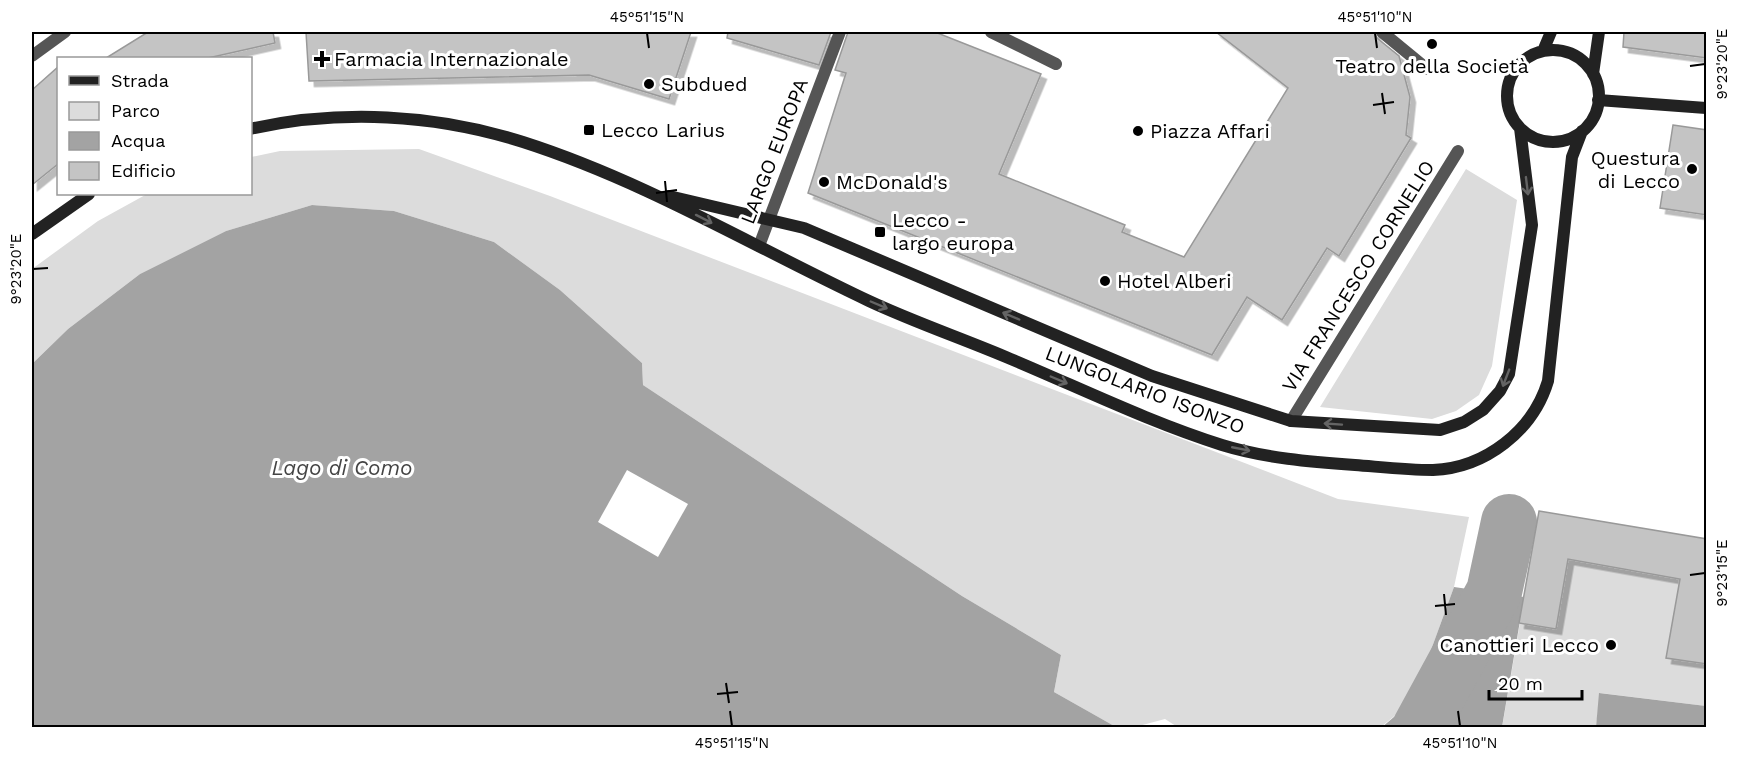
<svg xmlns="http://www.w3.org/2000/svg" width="1738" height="759" font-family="'Work Sans',sans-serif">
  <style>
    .green { fill: #dcdcdc }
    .water { fill: #a3a3a3 }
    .pier { fill: #fff }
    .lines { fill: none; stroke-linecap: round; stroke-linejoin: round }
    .river { stroke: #a3a3a3; stroke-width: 56 }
    .building { fill: #c4c4c4; stroke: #999; stroke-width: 1.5; filter: url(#shadow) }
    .street { stroke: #555; stroke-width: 12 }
    .secondary { stroke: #222; stroke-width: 12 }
    .oneway { stroke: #646464 }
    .ticks { fill: none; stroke: #000; stroke-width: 2 }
    .poi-dot { fill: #000; stroke: #fff; stroke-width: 2 }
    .labels { text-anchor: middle; stroke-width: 6; stroke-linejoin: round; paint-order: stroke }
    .poi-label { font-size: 20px; fill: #000; stroke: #fff; text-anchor: start }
    .street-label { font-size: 20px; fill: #000; stroke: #fff }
    .water-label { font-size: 21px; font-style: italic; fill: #444; stroke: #fff }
    .neatline { fill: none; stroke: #000; stroke-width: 2 }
    .ticks-label { font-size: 15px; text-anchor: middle; fill: #000 }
  </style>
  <defs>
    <filter id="shadow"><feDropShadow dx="5.5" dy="5.5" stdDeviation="0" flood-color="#0004"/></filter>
  </defs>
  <rect width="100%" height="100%" fill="#fff"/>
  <path class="green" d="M419,149L550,196L1338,499L1469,517L1454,587L1416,691L1408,705L1381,727L1179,728L1165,719L1135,727H1116L1054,692L1061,655L962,596L643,385L642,363L560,290L494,242L394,211L312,205L226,231L140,274L68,329L32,364V269L98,221L147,194H250L251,157L280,151Z
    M1466,169L1517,200L1492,366L1479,395L1456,411L1432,419L1320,407Z
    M1539,511L1706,539V706L1600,693L1596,727L1502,728Z"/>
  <path class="water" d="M312,205L394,211L494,242L560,290L642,363L643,385L962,596L1061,655L1054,692L1116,727L32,728V364L68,329L140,274L226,231Z
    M1454,587L1524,597L1502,727L1381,728L1408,705L1416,691Z
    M1599,693L1706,706V727H1596Z"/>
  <path class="pier" d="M627,470L688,504L658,557L598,522Z"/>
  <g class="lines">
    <path class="river" d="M1420,728L1494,592L1509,522"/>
  </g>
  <path class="building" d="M148,32H273L275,43L208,58H106Z
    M306,32H691L669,99L589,75L309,81Z
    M728,32H831L819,65L727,38Z
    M848,32H935L1041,74L999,174L1125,225L1122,232L1184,257L1288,88L1216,32H1374L1377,38L1399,56L1410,97L1406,135L1411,138L1339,256L1327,248L1282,320L1247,297L1212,355L808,193L846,73L835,70Z
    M1624,32H1707V58L1623,47Z
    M58,67V164L32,185V90Z
    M1673,125L1707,130V215L1660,208Z
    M1539,511L1707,539V664L1666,658L1680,579L1568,559L1556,629L1519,623Z"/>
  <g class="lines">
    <path class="street" d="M991,32L1056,64
      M1382,32L1427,69
      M32,56L65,32
      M759,246L840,32
      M1291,421L1458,151"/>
    <path class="secondary" d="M1507 96a46 46 0 1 1 92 0a46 46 0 1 1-92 0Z
      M1543,51L1551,32
      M1593,74L1599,32
      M1598,100L1706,108
      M250,129C340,109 435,114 523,142C645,181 754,247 869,301C914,322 961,338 1006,357C1078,387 1149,422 1222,445C1264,458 1311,462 1355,465C1381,467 1407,470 1433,470C1485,468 1533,431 1548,381L1572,157L1582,131
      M669,196L804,228L1152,376L1291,421L1440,430L1464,422L1483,410L1500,391L1509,374L1532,225L1520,128
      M32,234L89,194"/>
  </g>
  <defs><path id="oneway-shaft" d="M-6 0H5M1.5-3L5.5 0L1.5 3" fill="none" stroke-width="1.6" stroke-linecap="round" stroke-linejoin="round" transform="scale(1.5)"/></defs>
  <g class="oneway">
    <use href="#oneway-shaft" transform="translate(1527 186) rotate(83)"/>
    <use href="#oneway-shaft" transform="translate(704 219) rotate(27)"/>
    <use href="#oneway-shaft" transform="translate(879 305) rotate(23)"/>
    <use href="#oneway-shaft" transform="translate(1011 316) rotate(-157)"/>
    <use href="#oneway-shaft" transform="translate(1506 378) rotate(111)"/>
    <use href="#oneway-shaft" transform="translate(1059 380) rotate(23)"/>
    <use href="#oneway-shaft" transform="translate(1333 424) rotate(-176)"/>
    <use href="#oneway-shaft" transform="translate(1241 449) rotate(11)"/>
  </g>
  <path class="ticks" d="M647,33L649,48M1375,33L1377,48M1690,66L1705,64M1382,93L1385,114M1373,105L1394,102M665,181L667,202M656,193L677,190M33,269L48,268M1690,575L1705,573M1444,594L1446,615M1435,606L1455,604M726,683L729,703M717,694L738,692M730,711L732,726M1458,711L1460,726"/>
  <g class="poi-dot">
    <circle cx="1432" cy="44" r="6"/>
    <path d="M319 50h6v6h6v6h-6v6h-6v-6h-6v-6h6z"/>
    <circle cx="649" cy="84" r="6"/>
    <rect x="583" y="124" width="12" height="12" rx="3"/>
    <circle cx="1138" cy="131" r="6"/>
    <circle cx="1692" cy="169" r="6"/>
    <circle cx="824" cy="182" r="6"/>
    <rect x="874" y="226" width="12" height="12" rx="3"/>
    <circle cx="1105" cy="281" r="6"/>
    <circle cx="1611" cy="645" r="6"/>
  </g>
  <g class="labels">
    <g class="poi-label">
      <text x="334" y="66">Farmacia Internazionale</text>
      <text x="1432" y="73" text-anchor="middle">Teatro della Società</text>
      <text x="661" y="91">Subdued</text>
      <text x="601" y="137">Lecco Larius</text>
      <text x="1150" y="138">Piazza Affari</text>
      <text x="1680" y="165" text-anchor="end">Questura<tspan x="1680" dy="23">di Lecco</tspan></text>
      <text x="836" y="189">McDonald's</text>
      <text x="892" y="227">Lecco -<tspan x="892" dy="23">largo europa</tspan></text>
      <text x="1117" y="288">Hotel Alberi</text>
      <text x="1599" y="652" text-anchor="end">Canottieri Lecco</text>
    </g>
    <g class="street-label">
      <text transform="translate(774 151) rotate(-69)" y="7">LARGO EUROPA</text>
      <text transform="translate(1358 276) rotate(-58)" y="7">VIA FRANCESCO CORNELIO</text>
      <text transform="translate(1145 390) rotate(21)" y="7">LUNGOLARIO ISONZO</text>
    </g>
    <g class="water-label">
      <text x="342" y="475">Lago di Como</text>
    </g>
  </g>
  <rect width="1738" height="759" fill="none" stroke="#ffffff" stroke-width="66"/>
  <rect x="57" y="57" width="195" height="138" fill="#ffffff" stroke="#999999" stroke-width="1.5"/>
  <rect x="69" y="76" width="30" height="9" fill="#222222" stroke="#999999" stroke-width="1.5"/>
  <text x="111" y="87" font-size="18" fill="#000000">Strada</text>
  <rect x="69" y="102" width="30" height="18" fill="#dcdcdc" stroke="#999999" stroke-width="1.5"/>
  <text x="111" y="117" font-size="18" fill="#000000">Parco</text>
  <rect x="69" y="132" width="30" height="18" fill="#a3a3a3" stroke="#999999" stroke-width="1.5"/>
  <text x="111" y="147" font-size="18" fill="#000000">Acqua</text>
  <rect x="69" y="162" width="30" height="18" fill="#c4c4c4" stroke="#999999" stroke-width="1.5"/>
  <text x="111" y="177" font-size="18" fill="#000000">Edificio</text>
  <path d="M1489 690v9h93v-9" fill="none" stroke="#000000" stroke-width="3"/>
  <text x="1498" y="690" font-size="18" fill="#000000" stroke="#ffffff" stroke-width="4.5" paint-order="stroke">20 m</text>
  <rect x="33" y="33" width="1672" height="693" class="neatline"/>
  <g class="ticks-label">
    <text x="647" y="22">45°51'15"N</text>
    <text x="1375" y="22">45°51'10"N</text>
    <text transform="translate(1722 64) rotate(-90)" y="5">9°23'20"E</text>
    <text transform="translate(16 269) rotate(-90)" y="5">9°23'20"E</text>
    <text transform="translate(1722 573) rotate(-90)" y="5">9°23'15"E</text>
    <text x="732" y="748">45°51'15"N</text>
    <text x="1460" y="748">45°51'10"N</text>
  </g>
</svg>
